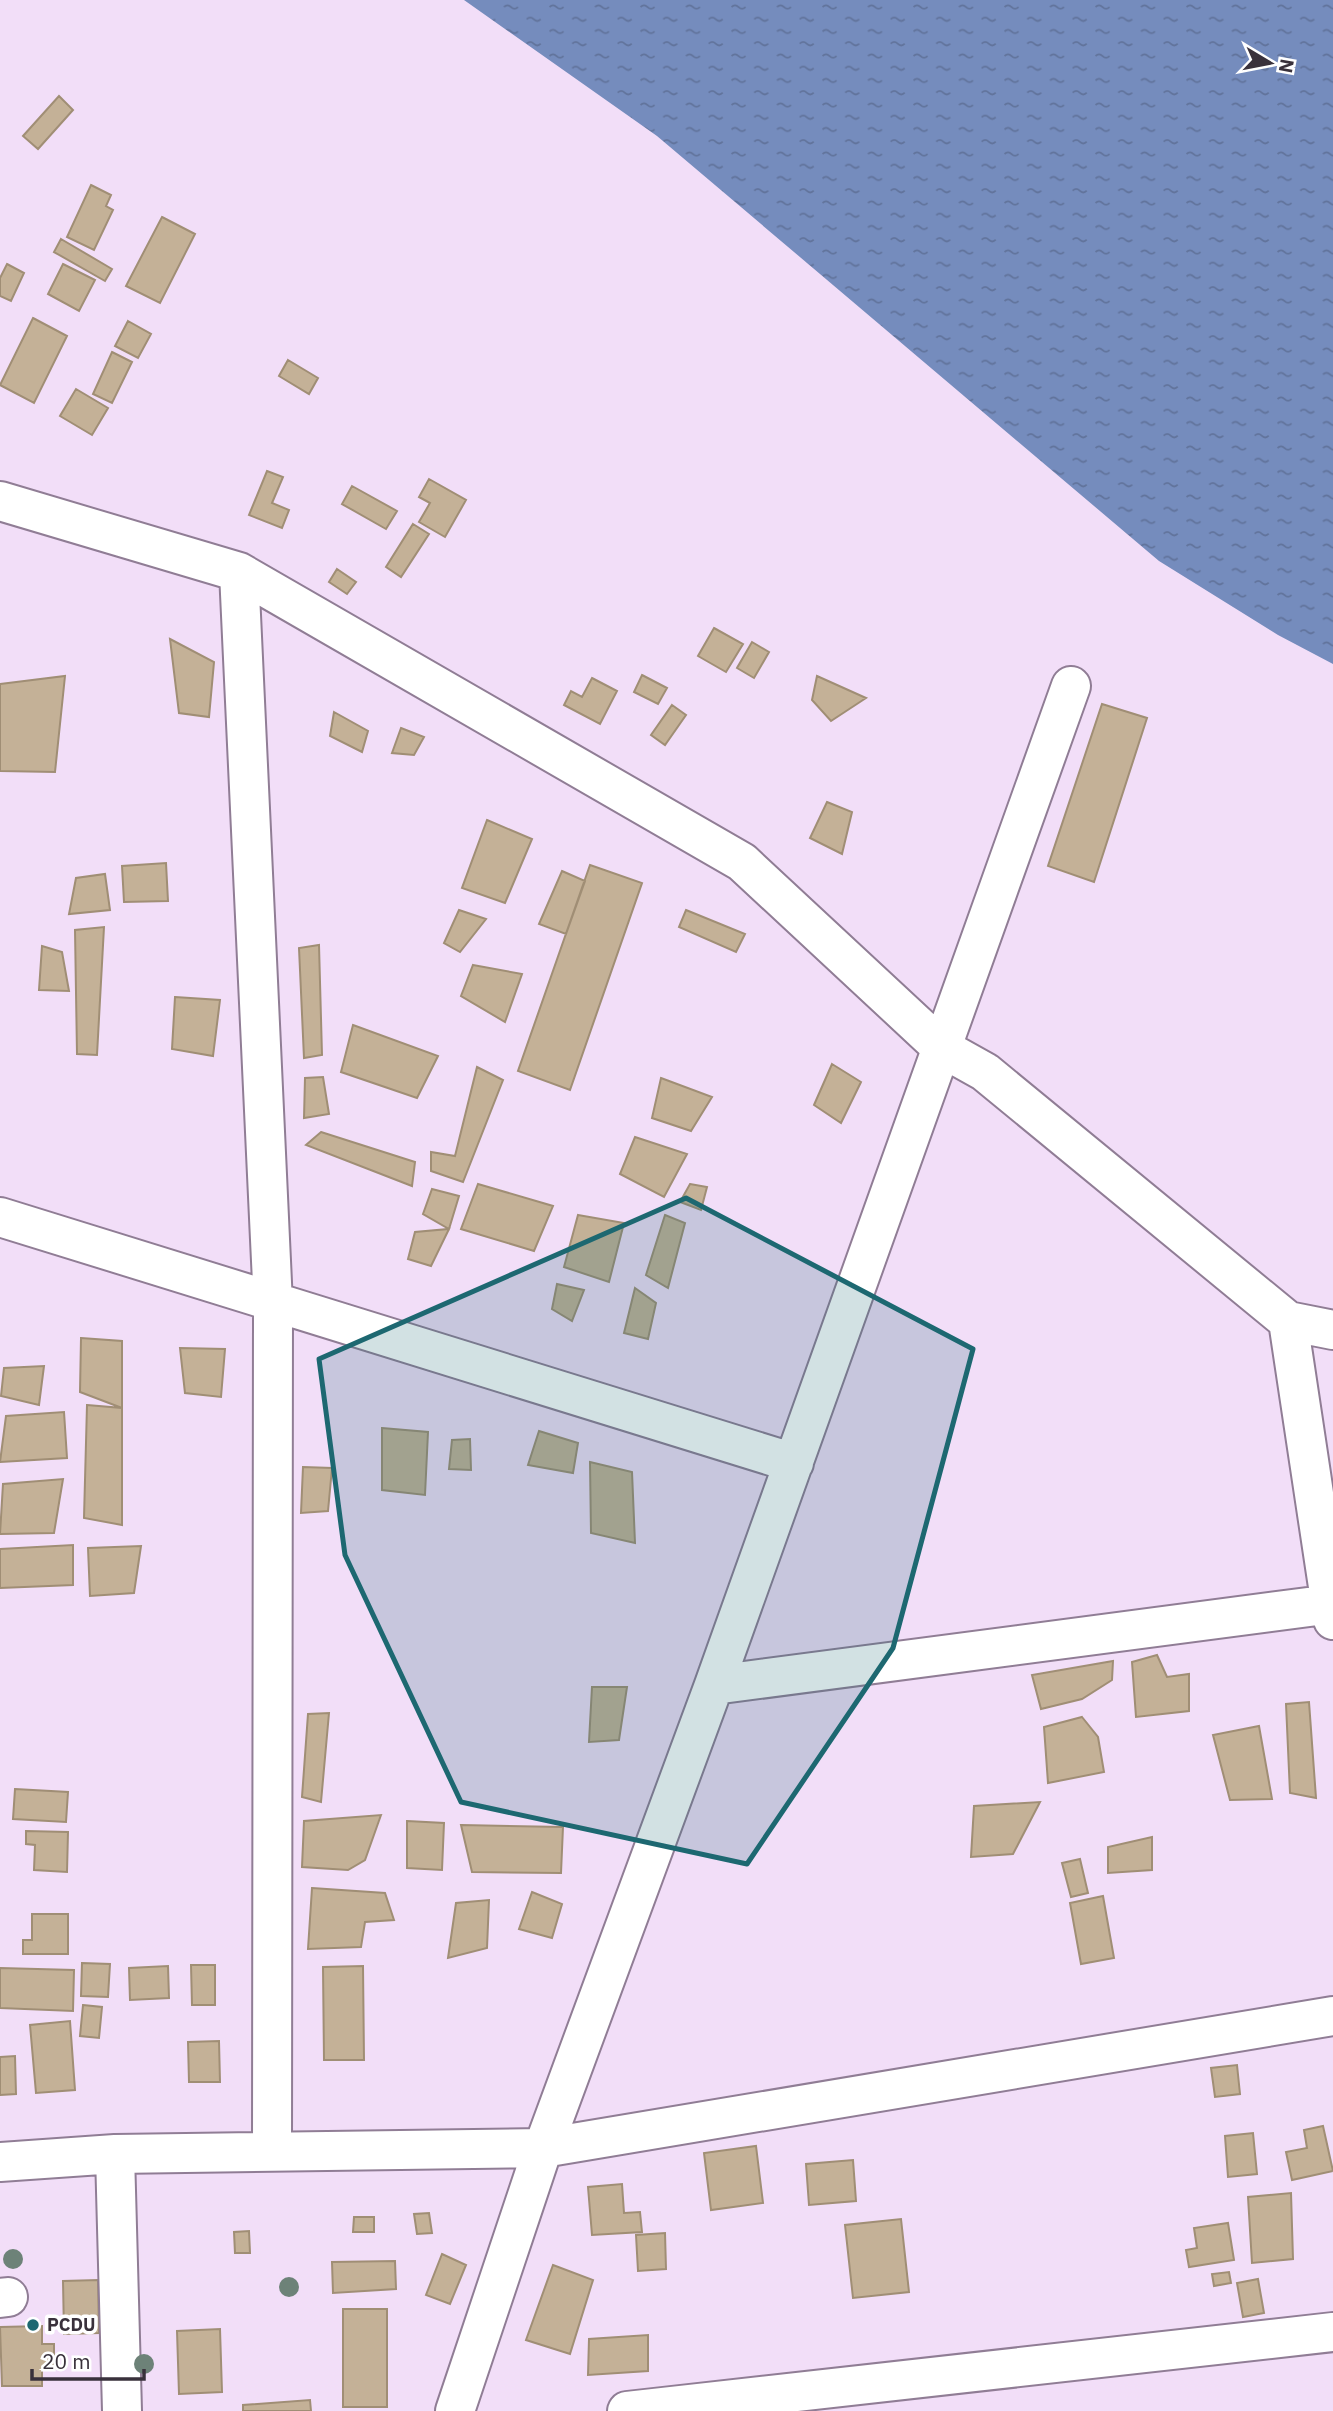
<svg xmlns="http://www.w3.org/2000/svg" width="1333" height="2411" font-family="'IBM Plex Sans',sans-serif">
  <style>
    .water { fill: url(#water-ripples) }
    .building { fill: #c4b197; stroke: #a08e75; stroke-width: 2 }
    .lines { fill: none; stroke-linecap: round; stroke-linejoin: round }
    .minor-casing { stroke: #907d95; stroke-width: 42 }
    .minor { stroke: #fff; stroke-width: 38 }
    .tree { fill: #6d8278 }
    .marked { fill: #1d6871; fill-opacity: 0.2; stroke: #1d6871; stroke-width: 5; stroke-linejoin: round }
    .poi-dot { fill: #1d6871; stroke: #fff; stroke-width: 2.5 }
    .labels { text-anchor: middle; stroke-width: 7; stroke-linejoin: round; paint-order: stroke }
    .poi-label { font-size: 18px; font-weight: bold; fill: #39313b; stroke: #fff; text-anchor: start }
  </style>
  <defs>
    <pattern id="water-ripples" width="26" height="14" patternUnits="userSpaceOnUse" patternTransform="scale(1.75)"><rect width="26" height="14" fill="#758cbd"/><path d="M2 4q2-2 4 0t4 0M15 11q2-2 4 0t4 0" fill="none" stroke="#61739b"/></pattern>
  </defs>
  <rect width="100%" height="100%" fill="#f2def8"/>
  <path class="water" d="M464,0H1333V664L1278,635L1159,561L657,136Z"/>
  <path class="building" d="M59,96L73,110L38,149L23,136Z
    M91,185L111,195L106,206L113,210L94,250L67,237Z
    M162,217L195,234L160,303L126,286Z
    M61,239L112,269L105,281L54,252Z
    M7,264L24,273L11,301L0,296V278Z
    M63,264L95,280L79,311L48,294Z
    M33,318L67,336L34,403L0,385Z
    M128,321L151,334L138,358L115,346Z
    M112,352L132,362L112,403L93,394Z
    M288,360L318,378L309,394L279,376Z
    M76,389L108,408L92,435L60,416Z
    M267,471L283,477L272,503L289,510L282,528L249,515Z
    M429,479L466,500L445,537L419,522L430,503L419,497Z
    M352,486L397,511L386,529L342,504Z
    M413,524L429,534L401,577L386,567Z
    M337,569L356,582L347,594L329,582Z
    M714,628L743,644L726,672L698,656Z
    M170,639L214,662L209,717L179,713Z
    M752,642L769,652L754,678L737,668Z
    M642,675L667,688L658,704L634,692Z
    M65,676L55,772L0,771V684Z
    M817,676L866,698L831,721L812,700Z
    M592,678L617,691L600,724L564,705L571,691L582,697Z
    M1102,704L1147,718L1094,882L1048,866Z
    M672,705L686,715L665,745L651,735Z
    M334,712L368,731L362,752L330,736Z
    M401,728L424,737L414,755L392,753Z
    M827,802L852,812L842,854L810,838Z
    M487,820L532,839L505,903L462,888Z
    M166,863L168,901L124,902L122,866Z
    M590,865L642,883L570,1090L518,1071Z
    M562,871L585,881L566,934L539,924Z
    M105,874L110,910L69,914L76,878Z
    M459,910L486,919L460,952L444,943Z
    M686,910L745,934L736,952L679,927Z
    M104,927L97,1055L77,1054L75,930Z
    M319,945L322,1055L304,1058L299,948Z
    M42,946L62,952L69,991L39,990Z
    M473,965L522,974L505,1022L461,996Z
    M175,997L220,1000L213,1056L172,1049Z
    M353,1025L438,1056L417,1098L341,1072Z
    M832,1064L861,1082L841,1123L814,1105Z
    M477,1067L503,1080L463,1182L431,1171V1152L455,1156Z
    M323,1077L329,1114L304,1118L305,1078Z
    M661,1078L712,1097L691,1131L652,1118Z
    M321,1132L415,1162L412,1186L306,1145Z
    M635,1137L687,1154L664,1197L620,1174Z
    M478,1184L553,1206L534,1251L461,1229Z
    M690,1184L707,1187L701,1210L680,1202Z
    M432,1189L459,1196L449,1229L423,1214Z
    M578,1215L624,1223L609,1282L564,1267Z
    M665,1215L685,1223L668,1288L646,1275Z
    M449,1229L431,1266L408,1259L415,1232Z
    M557,1284L584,1290L572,1321L552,1309Z
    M635,1288L656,1303L648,1339L624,1333Z
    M81,1338L122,1341V1408L80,1392Z
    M180,1348L225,1349L221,1397L185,1393Z
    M44,1366L39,1405L1,1396L4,1368Z
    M87,1405L122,1408V1525L84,1518Z
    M64,1412L67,1458L0,1462L6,1416Z
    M382,1428L428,1432L425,1495L382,1490Z
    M539,1431L578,1443L573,1473L528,1465Z
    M470,1439L471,1470L449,1469L452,1440Z
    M590,1462L632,1472L635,1543L591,1533Z
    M303,1467L332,1468L328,1511L301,1513Z
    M63,1479L54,1533L0,1534L3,1484Z
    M73,1545V1585L0,1588V1549Z
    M141,1546L134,1593L90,1596L88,1548Z
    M1157,1655L1167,1677L1189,1674V1711L1136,1717L1132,1662Z
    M1113,1661L1112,1680L1082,1699L1041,1709L1032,1675Z
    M592,1687H627L619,1740L589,1742Z
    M1309,1702L1316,1798L1290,1793L1286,1704Z
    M329,1713L321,1802L302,1797L308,1714Z
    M1082,1717L1098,1737L1104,1772L1048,1783L1044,1727Z
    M1259,1726L1272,1799L1230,1800L1213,1735Z
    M15,1789L68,1792L66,1822L13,1819Z
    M1040,1802L1013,1854L971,1857L974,1806Z
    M381,1815L365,1860L348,1870L302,1867L304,1821Z
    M407,1821L444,1823L442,1870L407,1868Z
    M461,1825L563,1827L561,1873L472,1872Z
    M26,1831L68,1832L67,1872L34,1870L35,1845L26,1844Z
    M1152,1837V1870L1108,1873V1847Z
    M1080,1859L1088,1893L1071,1897L1062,1863Z
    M312,1888L385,1893L394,1920L365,1922L361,1947L308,1949Z
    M532,1892L562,1904L552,1938L519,1929Z
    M1103,1896L1114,1958L1081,1964L1070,1903Z
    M489,1900L487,1948L448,1958L456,1903Z
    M32,1914H68V1954H23V1940H32Z
    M82,1963L110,1964L108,1997L81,1996Z
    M191,1965H215V2005H192Z
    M168,1966L169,1998L130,2000L129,1968Z
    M363,1966L364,2060H324L323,1967Z
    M0,1968L74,1970L73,2011L0,2008Z
    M83,2005L102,2007L99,2038L80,2036Z
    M70,2021L75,2090L36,2093L30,2025Z
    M219,2041L220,2082H189L188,2042Z
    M15,2056L16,2094L0,2095V2057Z
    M1237,2065L1240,2094L1215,2097L1211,2068Z
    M1323,2126L1333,2171L1292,2180L1286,2152L1307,2148L1304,2130Z
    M1253,2133L1257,2174L1228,2177L1225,2136Z
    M756,2146L763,2203L711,2210L704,2153Z
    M853,2160L856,2201L809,2205L806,2164Z
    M622,2184L624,2213L640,2212L642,2232L592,2235L588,2187Z
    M1291,2193L1293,2259L1252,2263L1248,2197Z
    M429,2213L432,2233L417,2234L414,2214Z
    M354,2217H374V2232H353Z
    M901,2219L909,2292L853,2298L845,2225Z
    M1228,2223L1234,2260L1189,2267L1186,2250L1197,2248L1194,2228Z
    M249,2231L250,2253H235L234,2232Z
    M665,2233L666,2269L638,2271L636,2235Z
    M442,2254L466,2265L450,2304L426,2295Z
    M395,2261L396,2289L333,2293L332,2262Z
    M553,2265L593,2280L570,2354L526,2340Z
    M1229,2272L1231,2283L1214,2286L1212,2274Z
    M1258,2279L1264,2313L1243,2317L1237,2283Z
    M98,2280L99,2333L64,2334L63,2281Z
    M343,2309H387V2407H343Z
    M42,2326V2344H54V2367H42V2386H2L0,2327Z
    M220,2329L222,2392L179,2394L177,2331Z
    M648,2335V2371L588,2375L589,2339Z
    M310,2400L311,2411H243V2405Z"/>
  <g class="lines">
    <defs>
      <path id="minor" d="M0,501L239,572L742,862L942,1048L985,1072L1288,1321L1333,1330
        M239,572L273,1304L272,2150
        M0,1217L794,1463
        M1288,1321L1333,1620
        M714,1685L1331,1604
        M115,2154L122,2411
        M0,2162L115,2154L543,2148L1333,2016
        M0,2298L8,2297
        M455,2411L543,2148L714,1685L1071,686
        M627,2411L1333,2332"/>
    </defs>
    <use href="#minor" class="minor-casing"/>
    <use href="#minor" class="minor"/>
  </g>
  <g class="tree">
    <circle cx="13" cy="2259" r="10"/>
    <circle cx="289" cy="2287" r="10"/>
    <circle cx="144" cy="2364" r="10"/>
  </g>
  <path class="marked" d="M686,1198L973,1349L893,1648L747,1864L461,1802L345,1555L319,1359Z"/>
  <circle class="poi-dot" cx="33" cy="2325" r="7"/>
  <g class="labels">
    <g class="poi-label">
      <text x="47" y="2331">PCDU</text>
    </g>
  </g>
  <g transform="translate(1270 63) rotate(100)" stroke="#ffffff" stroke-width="5" paint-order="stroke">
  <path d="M0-5L12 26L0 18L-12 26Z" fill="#39313b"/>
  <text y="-10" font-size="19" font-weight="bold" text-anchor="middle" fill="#39313b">N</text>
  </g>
  <path d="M32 2369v10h112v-10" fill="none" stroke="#39313b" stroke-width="3.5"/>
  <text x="42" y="2369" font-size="21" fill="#39313b" stroke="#ffffff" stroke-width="5" paint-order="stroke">20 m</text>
</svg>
